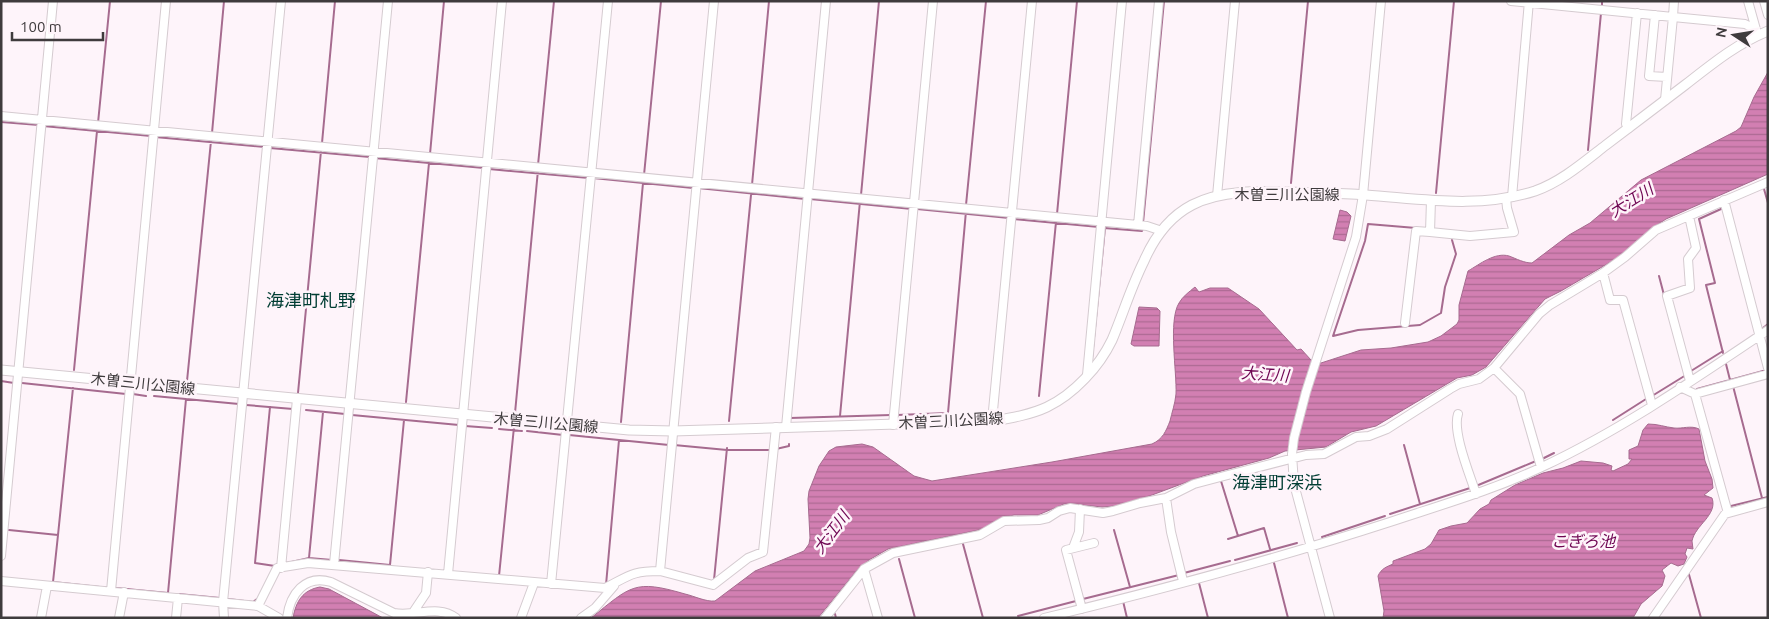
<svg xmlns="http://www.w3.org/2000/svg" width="1769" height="619" font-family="Ubuntu,'Noto Sans JP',sans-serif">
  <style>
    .water { fill: url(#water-rules); stroke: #a66b8f }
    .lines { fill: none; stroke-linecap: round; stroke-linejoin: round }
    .stream { stroke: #a66b8f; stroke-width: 2 }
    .minor-casing { stroke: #d5cbd0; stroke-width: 10 }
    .major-casing { stroke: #d5cbd0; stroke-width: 11 }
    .minor { stroke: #fff; stroke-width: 8 }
    .major { stroke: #fff; stroke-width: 9 }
    .labels { text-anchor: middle; stroke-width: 5; stroke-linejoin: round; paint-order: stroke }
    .street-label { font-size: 15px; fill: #3f3b3d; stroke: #fef4fa }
    .water-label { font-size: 16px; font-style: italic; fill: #6e0552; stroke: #fef4fa }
    .quarter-label { font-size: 18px; fill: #003d33; stroke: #fef4fa }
  </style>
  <defs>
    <pattern id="water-rules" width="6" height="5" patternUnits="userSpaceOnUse" patternTransform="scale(1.25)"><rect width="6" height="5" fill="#d27fb2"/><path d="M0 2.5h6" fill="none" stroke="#ac6992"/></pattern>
  </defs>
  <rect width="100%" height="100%" fill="#fef4fa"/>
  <path class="water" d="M1768,72V174L1666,219L1654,227L1619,257L1561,291L1545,299L1486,367L1472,375L1457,378L1376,426L1351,432L1326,447L1285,451L1269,458L1203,476L1152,495L1116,506L1102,507L1074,504H1064L1038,515H1014L1001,518L983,529L888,549L869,560L857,570L818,618H591C631,586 634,579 685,594C694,596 706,602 715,601L755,571L804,551L809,544L810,538L808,499L809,491L819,466L829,451L836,447L862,444L873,447L914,476L932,481L1052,462L1152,444C1163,439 1166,431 1170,421C1172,412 1175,404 1176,394C1177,372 1168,321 1179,303C1183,296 1189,292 1195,287L1199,292L1210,288H1228L1259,309L1297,350L1301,349L1311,360L1321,363L1361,350L1391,348L1428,342L1441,336L1457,324L1459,320V305L1468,271C1480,264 1495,252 1509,256C1517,259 1524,263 1532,263L1569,235L1590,223L1641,180L1736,131L1741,127L1754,97Z
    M1340,210L1347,212L1351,216L1345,241L1333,239Z
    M1139,307L1157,308L1160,311L1159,346H1134L1131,344Z
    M1648,424C1658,424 1665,427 1674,428C1682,429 1691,425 1699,429L1705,461L1712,479L1713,488L1704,495L1712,498C1718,515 1695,525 1692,541C1692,544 1693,546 1693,549L1687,548L1685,554L1687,557L1684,564L1678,566L1671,563L1662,570L1665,576L1662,586L1641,604L1633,618H1383L1384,611L1378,576C1381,569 1386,567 1393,564V561L1425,549L1431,544L1439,530L1451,526L1467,523L1480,509L1489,504L1491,500L1515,485L1543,473L1563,468L1581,461L1603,463L1612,466L1611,470L1613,471L1628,464L1632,459H1629V450L1638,446L1643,430Z
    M320,587L329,589L383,618H293C296,601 303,590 320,587Z"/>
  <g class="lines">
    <path class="stream" d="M1602,7V1
      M1,122L39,125
      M98,123L110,1
      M43,126L151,136
      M212,133L224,1
      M155,137L265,147
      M322,143L335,1
      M270,148L370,157
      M1588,150L1601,13
      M430,154L444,1
      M374,158L484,168
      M538,165L554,1
      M489,169L589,178
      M644,175L661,1
      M593,178L693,188
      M1291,183L1308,1
      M752,185L769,1
      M698,188L805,199
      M1764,189L1768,203
      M1436,193L1454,1
      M861,195L879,1
      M810,199L912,209
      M966,205L986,1
      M917,209L1009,218
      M1721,209L1699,219L1715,283L1706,285L1723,353
      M1057,214L1077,1
      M1014,219L1099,227
      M1143,223L1164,1
      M1104,228L1142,231L1143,228
      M1659,276L1664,295
      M1763,328L1768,324
      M1333,336L1358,330L1420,325L1441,313L1445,287L1456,254L1452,240
      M1333,336L1365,241L1368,224L1416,228
      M1092,358L1105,228
      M1726,364L1730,380
      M74,370L97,131
      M1691,371L1723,351
      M1,381L14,383
      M187,381L211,141
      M22,383L126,394
      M1733,386L1762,498
      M1697,389L1763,371
      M298,393L321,151
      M133,394L146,396
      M154,396L239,404
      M1039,396L1056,222
      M1652,396L1686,375
      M406,402L429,163
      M246,405L293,409
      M270,407L255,563L275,566
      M306,410L345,414
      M515,413L538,170
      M352,415L459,425
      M897,415L948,413L966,211
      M840,416L860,201
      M790,418L891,415
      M1613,420L1646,399
      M729,421L751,195
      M621,422L643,183
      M465,426L492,428
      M499,429L522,431
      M527,431L563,435
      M569,435L669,445
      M674,445L727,450H770
      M1404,445L1420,504
      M776,449L789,446V444
      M1541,457L1542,459L1554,453
      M1221,481L1238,536
      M1476,486L1536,461
      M1731,506L1768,497
      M1390,514L1470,488
      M9,530L58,535L53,582L109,588
      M1114,530L1130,587
      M58,535L73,388
      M1322,537L1385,516
      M1228,539L1264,528L1270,549
      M963,544L983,618
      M309,558L323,412
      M899,559L915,618
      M339,560L390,565L404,420
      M1235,560L1297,543
      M287,563L309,558L332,560
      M1274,563L1288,618
      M1688,571L1701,618
      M1184,573L1230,561
      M499,576L514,427
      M714,580L727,448
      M1199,583L1208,618
      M606,585L619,440
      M116,588L220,598
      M168,593L186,399
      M228,599L253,602L257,599
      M1083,599L1179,575
      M1123,601L1127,618
      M835,614L836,618
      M1018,616L1076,601
      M1012,618H1013"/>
    <defs>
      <path id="minor" d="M1511,1L1673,17L1665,100
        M1674,1L1673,17L1745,24L1751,27L1758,35
        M1748,1L1757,33
        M1764,1L1768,15
        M1655,15L1649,76L1667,77
        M1,116L1138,225L1147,226L1162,231
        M1629,128L1626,124L1637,13
        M1217,196L1235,1
        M1512,197L1529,1
        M1724,200L1768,368
        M1689,216L1696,248L1688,259L1690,288L1667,296L1690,381
        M1138,225L1159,1
        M1430,232L1470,236L1514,232L1507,208L1506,198
        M1603,273L1610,300H1623L1652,405
        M1405,323L1416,231L1430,232L1431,200
        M1494,368L1520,394L1541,467
        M1087,375L1122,1
        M1680,387L1695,394L1768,374
        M1695,394L1728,513
        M1458,414C1452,432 1470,475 1476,494
        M992,421L1032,1
        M893,425L933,1
        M786,427L826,1
        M1166,498L1171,532L1183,581
        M1073,548L1079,532L1080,509
        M1,556L53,1
        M334,564L388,1
        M281,568L297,399
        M864,569L878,618
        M660,571L713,585L748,558L763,552L776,427
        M448,574L502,1
        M1,581L258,606L277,568L308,563L605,588C629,576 631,571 660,571L714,1
        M551,584L608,1
        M111,591L166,1
        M258,606L279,618
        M1082,609L1066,550L1094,543
        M412,614L426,593L428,572
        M41,618L47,586
        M119,618L124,592
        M176,618L178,598
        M224,618L223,602L281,1
        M287,618C290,594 305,574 331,582L394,613C415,617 438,604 456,618
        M521,618L534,583
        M581,618L595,608L614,586
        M825,618L864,569L893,553L980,535L1004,521L1039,520L1048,518L1059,511L1070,508L1103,513L1113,511L1140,503L1166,498L1194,484L1228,475L1306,455L1324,454L1356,437L1369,436L1387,429L1450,389L1459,384L1479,379L1494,368L1539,314L1550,305L1603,273L1625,257L1656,230L1768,182
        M1044,618C1160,590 1276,559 1390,522C1441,505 1493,490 1542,467C1621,430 1695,379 1768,330
        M1330,618L1294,484L1292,454L1294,438L1306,392L1356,237L1363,195L1381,1
        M1653,618L1725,514L1768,502"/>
      <path id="major" d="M1,370L629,430L673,431L992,421C1010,418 1030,415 1047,407C1074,394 1099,367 1112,340C1123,314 1131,287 1144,261C1154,238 1169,217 1192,205C1221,190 1259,191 1290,192C1315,193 1341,193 1366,195C1423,199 1479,209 1535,191C1561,182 1584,162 1606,145C1632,125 1659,105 1685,85C1712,64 1736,44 1768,31"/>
    </defs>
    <use href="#minor" class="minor-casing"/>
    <use href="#major" class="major-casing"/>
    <use href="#minor" class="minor"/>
    <use href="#major" class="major"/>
  </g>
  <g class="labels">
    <g class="street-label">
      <text x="1287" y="200">木曽三川公園線</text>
      <text transform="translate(143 384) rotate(6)" y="5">木曽三川公園線</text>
      <text transform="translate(951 421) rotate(-3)" y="5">木曽三川公園線</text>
      <text transform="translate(546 423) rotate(5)" y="5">木曽三川公園線</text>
    </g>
    <g class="water-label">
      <text transform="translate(1631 200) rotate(-32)" y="6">大江川</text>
      <text transform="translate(1265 374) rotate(4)" y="6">大江川</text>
      <text transform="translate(831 532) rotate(-53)" y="6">大江川</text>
      <text x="1583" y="547">こぎろ池</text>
    </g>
    <g class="quarter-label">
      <text x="311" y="307">海津町札野</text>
      <text x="1277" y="489">海津町深浜</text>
    </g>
  </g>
  <rect width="1769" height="619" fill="none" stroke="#3f3b3d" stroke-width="5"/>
  <g transform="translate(1734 35) rotate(282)" stroke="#fef4fa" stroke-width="4" paint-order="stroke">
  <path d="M0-4L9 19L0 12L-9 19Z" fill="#3f3b3d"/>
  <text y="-8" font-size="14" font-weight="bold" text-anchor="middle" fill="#3f3b3d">N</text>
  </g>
  <path d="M12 32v8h91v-8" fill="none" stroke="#3f3b3d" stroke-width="2.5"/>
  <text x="20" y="32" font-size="15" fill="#3f3b3d" stroke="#fef4fa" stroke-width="4" paint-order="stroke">100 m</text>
</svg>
